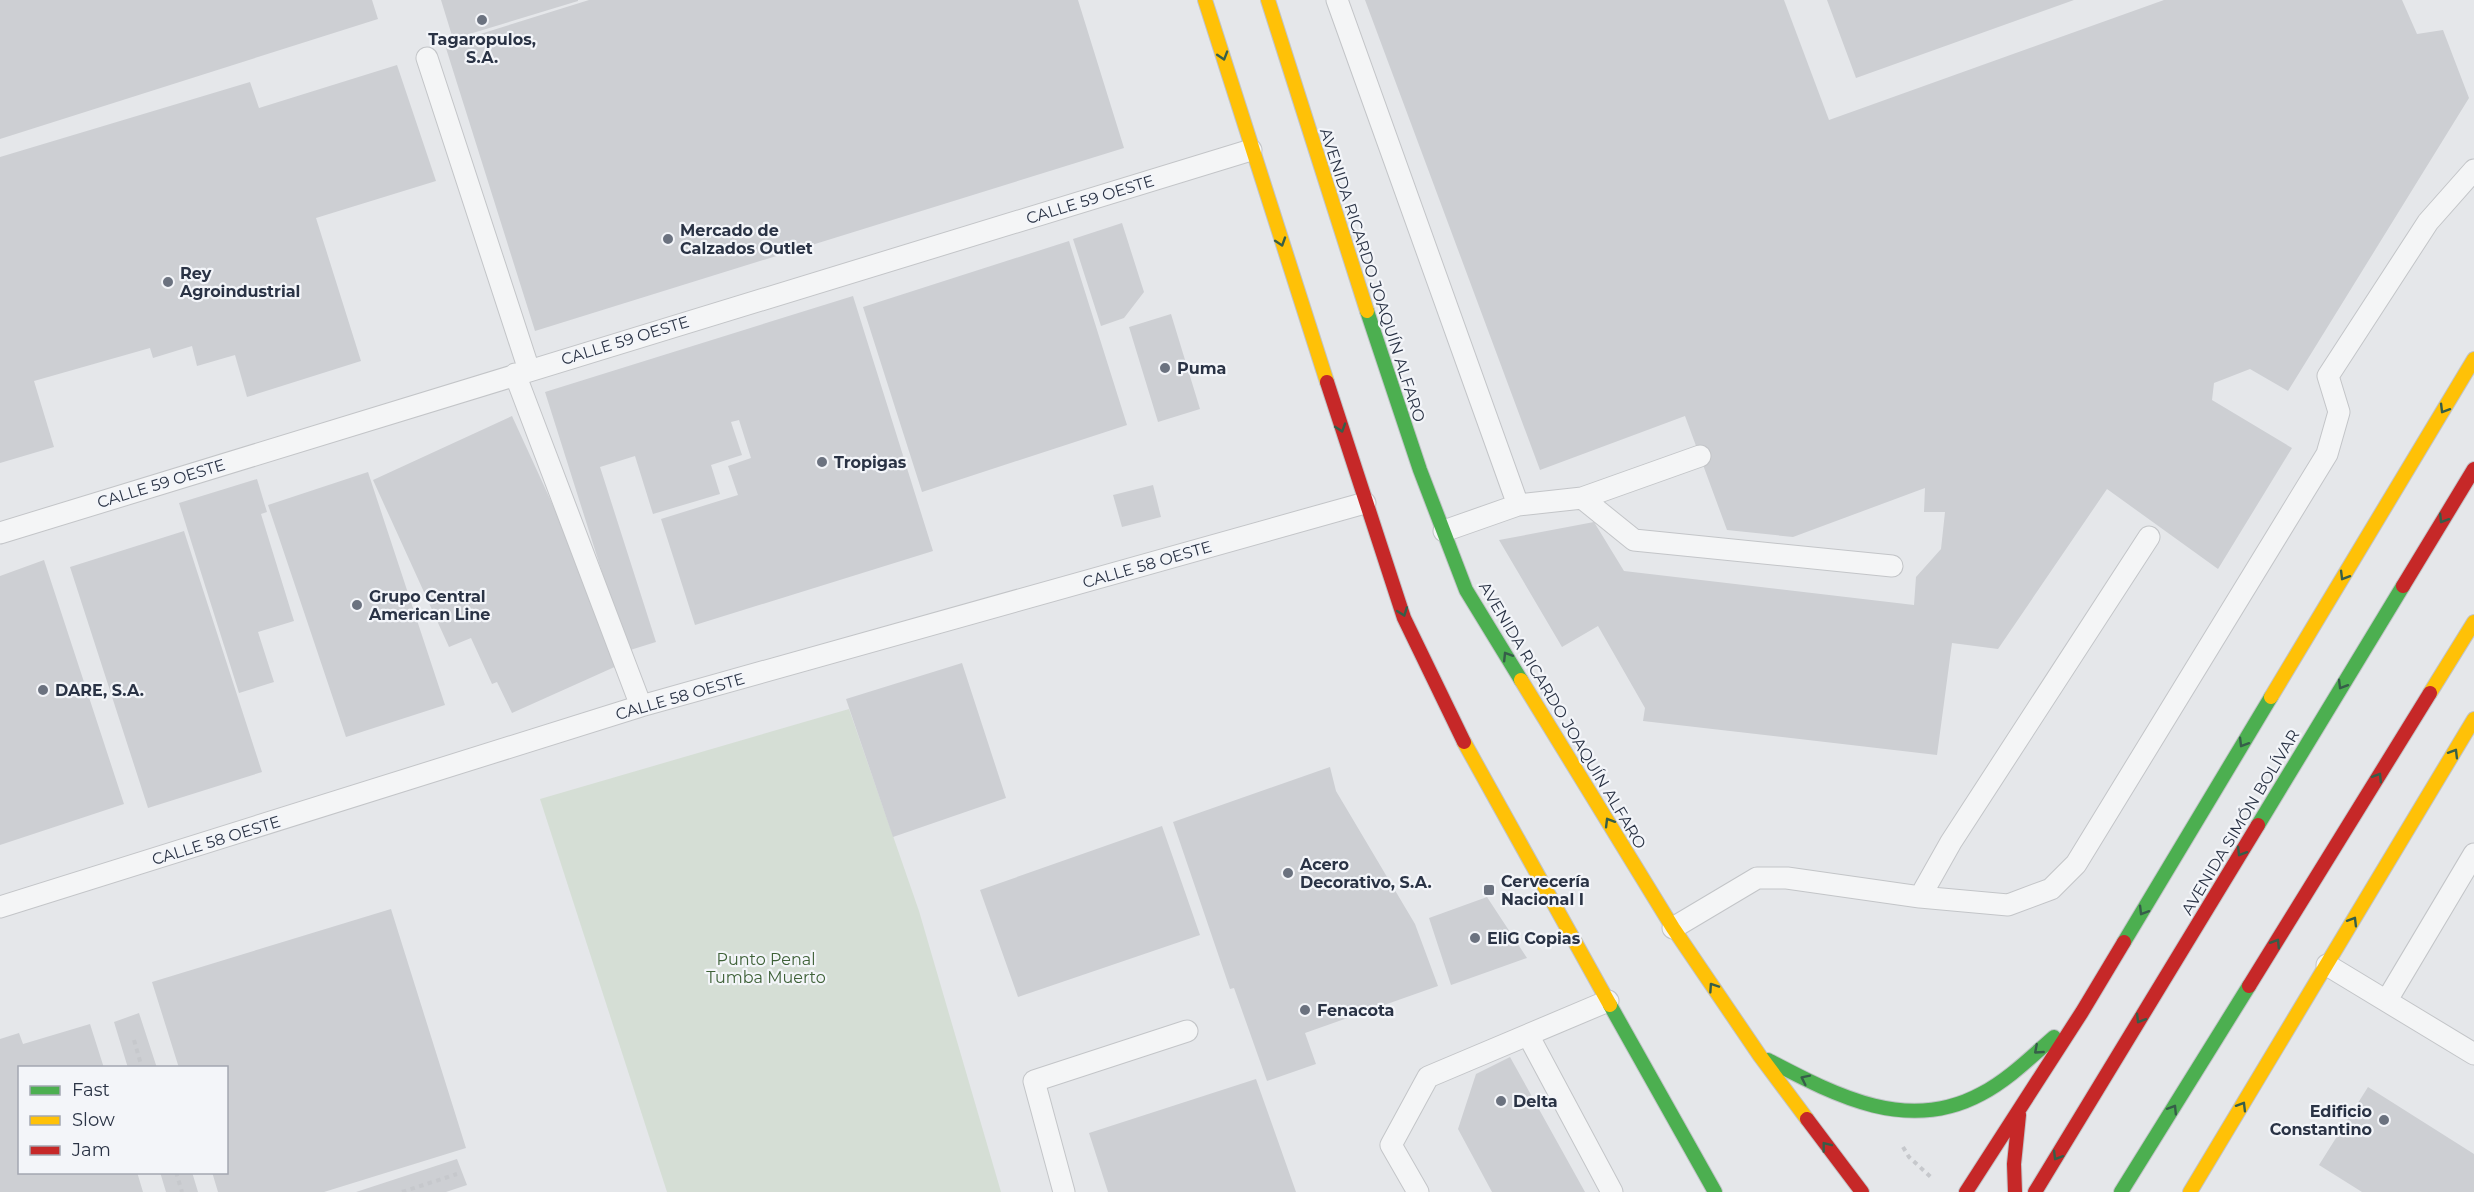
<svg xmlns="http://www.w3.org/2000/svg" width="2474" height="1192" font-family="Montserrat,sans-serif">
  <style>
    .green { fill: #d5ded5 }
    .building { fill: #cdcfd3 }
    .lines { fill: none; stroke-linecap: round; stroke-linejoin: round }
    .lane-casing { stroke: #c3c5c8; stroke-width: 23 }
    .fast-casing { stroke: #c1c4c8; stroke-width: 16 }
    .slow-casing { stroke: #c1c4c8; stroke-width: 16 }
    .jam-casing { stroke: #c1c4c8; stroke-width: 16 }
    .path { stroke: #c6c8cc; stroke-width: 4; stroke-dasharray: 4.5 4.5; stroke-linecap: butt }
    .lane { stroke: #f4f5f6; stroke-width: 21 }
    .fast { stroke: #4caf50; stroke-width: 14 }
    .slow { stroke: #ffc107; stroke-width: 14 }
    .jam { stroke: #c62828; stroke-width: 14 }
    .oneway { stroke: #365e49 }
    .poi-dot { fill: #6b727f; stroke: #f3f5f9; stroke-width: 2 }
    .labels { text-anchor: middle; stroke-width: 4.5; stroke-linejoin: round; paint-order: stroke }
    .poi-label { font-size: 16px; font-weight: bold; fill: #2a3345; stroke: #f3f5f9; text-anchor: start }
    .street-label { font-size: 16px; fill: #2a3345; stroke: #f3f5f9 }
    .park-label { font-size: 16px; fill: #3e6137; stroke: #f3f5f9 }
  </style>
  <rect width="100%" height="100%" fill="#e5e7ea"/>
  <path class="green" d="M849,709L919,911L1001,1192H667L540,799Z"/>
  <path class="building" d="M0,0H372L378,19L0,139Z
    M441,0H578V1L453,39Z
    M589,0H1078L1124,148L535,331L445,45Z
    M1365,0H1784L1829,120L2164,0H2402L2417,34L2443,30L2469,98L2288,391L2250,369L2214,383L2212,400L2292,448L2218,569L2107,489L1998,649L1952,643L1937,755L1643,721L1645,708L1598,626L1562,647L1499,540L1594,522L1624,571L1914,605L1916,577L1941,549L1945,512H1924L1925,488L1793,537L1727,530L1685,416L1540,470Z
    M1827,0H2074L1856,78Z
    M397,65L436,181L316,218L361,361L247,397L235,355L197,366L192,346L153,358L150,348L34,381L54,447L0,463V157L250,82L259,108Z
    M1122,223L1144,292L1124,318L1101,326L1073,239Z
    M1069,241L1127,425L922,492L863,307Z
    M853,296L933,551L695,625L661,519L738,495L728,466L751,458L739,420L731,422L742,455L711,465L720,494L653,514L635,456L600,467L656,642L627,651L545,392Z
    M1171,314L1200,409L1158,422L1129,327Z
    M512,416L611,632L619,665L512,713L497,682L492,684L471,638L449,647L373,480Z
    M368,472L445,705L346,737L268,505Z
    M257,479L267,512L261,514L294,621L258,632L274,682L239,693L179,503Z
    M1153,485L1161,517L1122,527L1113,495Z
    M184,531L262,772L148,808L70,567Z
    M44,560L124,804L0,845V576Z
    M962,663L1006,798L893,837L846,699Z
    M1330,767L1336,791L1415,924L1438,986L1305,1033L1316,1064L1267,1081L1234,988L1230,989L1173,822Z
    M1162,826L1200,935L1018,997L980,890Z
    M1487,897L1527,958L1451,985L1429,918Z
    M391,909L466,1148L324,1192H218L212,1172H226V1068H179L152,982Z
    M139,1013L157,1068H128L114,1022Z
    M90,1024L104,1068H20V1172H137L143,1192H0V1039L19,1033L23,1044Z
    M1510,1057L1585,1192H1492L1458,1129L1476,1074Z
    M1256,1079L1296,1192H1108L1089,1133Z
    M2368,1087L2474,1154V1192H2362L2319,1165Z
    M457,1159L467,1185L446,1192H356Z
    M160,1172H192L198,1192H166Z"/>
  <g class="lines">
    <defs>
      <path id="lane" d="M1337,0L1518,505L1582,498L1700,456
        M427,58L529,370
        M515,374L641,706
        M1582,498L1634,540L1892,566
        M1444,531L1518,505
        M0,533L1251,150
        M1920,897L1951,842L2149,537
        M0,907L641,706L1365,503
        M1673,928L1757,878H1787L1920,897L2008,905L2051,889L2076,864L2327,454L2339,412L2328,376L2428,222L2474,170
        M2327,965L2474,1054
        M2387,1000L2474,854
        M1528,1035L1612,1192
        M1064,1192L1034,1081L1187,1031
        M1418,1192L1391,1145L1428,1077L1608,1001"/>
      <path id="fast" d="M1367,311L1420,470L1466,590L1521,680
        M2258,825L2403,586
        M2124,942L2271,697
        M1610,1005L1715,1192
        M1768,1060C1835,1095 1907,1134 1981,1094C2008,1080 2031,1057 2054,1037
        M2121,1192L2249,986"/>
      <path id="slow" d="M1205,0L1327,382
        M1268,0L1367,311
        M1521,680L1673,928L1760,1056L1807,1119
        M2430,693L2474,622
        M2271,697L2474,359
        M1464,742L1610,1005
        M2190,1192L2474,719"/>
      <path id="jam" d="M1327,382L1404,618L1464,742
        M2403,586L2474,469
        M2249,986L2430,693
        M1807,1119L1862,1192
        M1966,1192L2082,1012L2124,942
        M2015,1192L2014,1164L2019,1115
        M2035,1192L2258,825"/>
    </defs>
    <use href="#lane" class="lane-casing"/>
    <use href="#fast" class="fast-casing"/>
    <use href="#slow" class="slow-casing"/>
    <use href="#jam" class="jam-casing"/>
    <path class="path" d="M134,1040L142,1068
      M1903,1147L1909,1157L1933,1179
      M176,1172L182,1192
      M402,1192L457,1174"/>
    <use href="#lane" class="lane"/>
    <use href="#fast" class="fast"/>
    <use href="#slow" class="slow"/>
    <use href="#jam" class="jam"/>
  </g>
  <defs><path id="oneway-chevron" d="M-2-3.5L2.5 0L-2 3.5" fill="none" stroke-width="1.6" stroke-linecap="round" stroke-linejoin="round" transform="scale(1.5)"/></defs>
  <g class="oneway">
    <use href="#oneway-chevron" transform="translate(1223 56) rotate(73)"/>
    <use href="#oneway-chevron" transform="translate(1281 242) rotate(72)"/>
    <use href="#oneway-chevron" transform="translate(2444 409) rotate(121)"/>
    <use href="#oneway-chevron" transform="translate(1341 428) rotate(72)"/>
    <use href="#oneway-chevron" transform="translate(2443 519) rotate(122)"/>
    <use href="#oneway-chevron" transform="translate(2344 576) rotate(121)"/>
    <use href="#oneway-chevron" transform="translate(1403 612) rotate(70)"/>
    <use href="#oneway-chevron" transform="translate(1507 656) rotate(-122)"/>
    <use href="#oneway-chevron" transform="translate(2342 685) rotate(121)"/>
    <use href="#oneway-chevron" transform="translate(2243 743) rotate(121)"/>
    <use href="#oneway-chevron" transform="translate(2454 753) rotate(-59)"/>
    <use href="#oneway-chevron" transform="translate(2378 777) rotate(-58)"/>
    <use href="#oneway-chevron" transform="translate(1609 822) rotate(-121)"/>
    <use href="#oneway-chevron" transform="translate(2241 852) rotate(121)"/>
    <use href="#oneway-chevron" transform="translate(2143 911) rotate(121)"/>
    <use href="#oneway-chevron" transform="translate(2353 921) rotate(-59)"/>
    <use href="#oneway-chevron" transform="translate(2276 943) rotate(-58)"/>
    <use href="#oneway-chevron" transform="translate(1713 987) rotate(-124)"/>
    <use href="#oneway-chevron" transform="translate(2140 1019) rotate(121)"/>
    <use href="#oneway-chevron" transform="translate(2038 1050) rotate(139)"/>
    <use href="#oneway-chevron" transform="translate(1805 1079) rotate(-154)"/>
    <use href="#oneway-chevron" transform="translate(2242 1106) rotate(-59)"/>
    <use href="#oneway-chevron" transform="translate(2173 1109) rotate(-58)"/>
    <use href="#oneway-chevron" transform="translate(1826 1146) rotate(-128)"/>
    <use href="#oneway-chevron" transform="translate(2057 1156) rotate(121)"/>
  </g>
  <g class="poi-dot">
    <circle cx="482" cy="20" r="6"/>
    <circle cx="668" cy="239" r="6"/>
    <circle cx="168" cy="282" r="6"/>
    <circle cx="1165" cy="368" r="6"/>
    <circle cx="822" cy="462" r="6"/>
    <circle cx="357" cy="605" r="6"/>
    <circle cx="43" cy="690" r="6"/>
    <circle cx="1288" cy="873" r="6"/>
    <rect x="1483" y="884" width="12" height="12" rx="3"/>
    <circle cx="1475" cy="938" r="6"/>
    <circle cx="1305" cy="1010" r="6"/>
    <circle cx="1501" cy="1101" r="6"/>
    <circle cx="2384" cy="1120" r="6"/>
  </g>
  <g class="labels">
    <g class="poi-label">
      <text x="482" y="45" text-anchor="middle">Tagaropulos,<tspan x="482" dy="18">S.A.</tspan></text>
      <text x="680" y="236">Mercado de<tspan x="680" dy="18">Calzados Outlet</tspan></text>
      <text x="180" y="279">Rey<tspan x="180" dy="18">Agroindustrial</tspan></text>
      <text x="1177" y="374">Puma</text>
      <text x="834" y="468">Tropigas</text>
      <text x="369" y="602">Grupo Central<tspan x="369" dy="18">American Line</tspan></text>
      <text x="55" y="696">DARE, S.A.</text>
      <text x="1300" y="870">Acero<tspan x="1300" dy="18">Decorativo, S.A.</tspan></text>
      <text x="1501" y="887">Cervecería<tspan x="1501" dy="18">Nacional I</tspan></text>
      <text x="1487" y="944">EliG Copias</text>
      <text x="1317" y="1016">Fenacota</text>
      <text x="1513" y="1107">Delta</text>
      <text x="2372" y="1117" text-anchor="end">Edificio<tspan x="2372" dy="18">Constantino</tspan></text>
    </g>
    <g class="street-label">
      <text transform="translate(1090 199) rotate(-17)" y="6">CALLE 59 OESTE</text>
      <text transform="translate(1373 275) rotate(72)" y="6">AVENIDA RICARDO JOAQUÍN ALFARO</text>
      <text transform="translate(625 340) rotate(-17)" y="6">CALLE 59 OESTE</text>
      <text transform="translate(161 483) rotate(-17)" y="6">CALLE 59 OESTE</text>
      <text transform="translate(1147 564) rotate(-16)" y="6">CALLE 58 OESTE</text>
      <text transform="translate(680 696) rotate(-16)" y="6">CALLE 58 OESTE</text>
      <text transform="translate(1563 715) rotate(59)" y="6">AVENIDA RICARDO JOAQUÍN ALFARO</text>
      <text transform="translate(2240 822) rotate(-59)" y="6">AVENIDA SIMÓN BOLÍVAR</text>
      <text transform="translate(216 840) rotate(-17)" y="6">CALLE 58 OESTE</text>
    </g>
    <g class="park-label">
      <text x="766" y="965">Punto Penal<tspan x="766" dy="18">Tumba Muerto</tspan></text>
    </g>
  </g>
  <rect x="18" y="1066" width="210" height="108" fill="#f3f5f9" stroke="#a3a7b1" stroke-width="1.5"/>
  <rect x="30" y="1086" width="30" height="9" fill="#4caf50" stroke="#a3a7b1" stroke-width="1.5"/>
  <text x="72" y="1096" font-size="18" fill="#2a3345">Fast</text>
  <rect x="30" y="1116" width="30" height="9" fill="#ffc107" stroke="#a3a7b1" stroke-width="1.5"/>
  <text x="72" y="1126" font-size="18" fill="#2a3345">Slow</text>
  <rect x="30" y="1146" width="30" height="9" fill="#c62828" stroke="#a3a7b1" stroke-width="1.5"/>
  <text x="72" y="1156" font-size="18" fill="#2a3345">Jam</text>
</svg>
